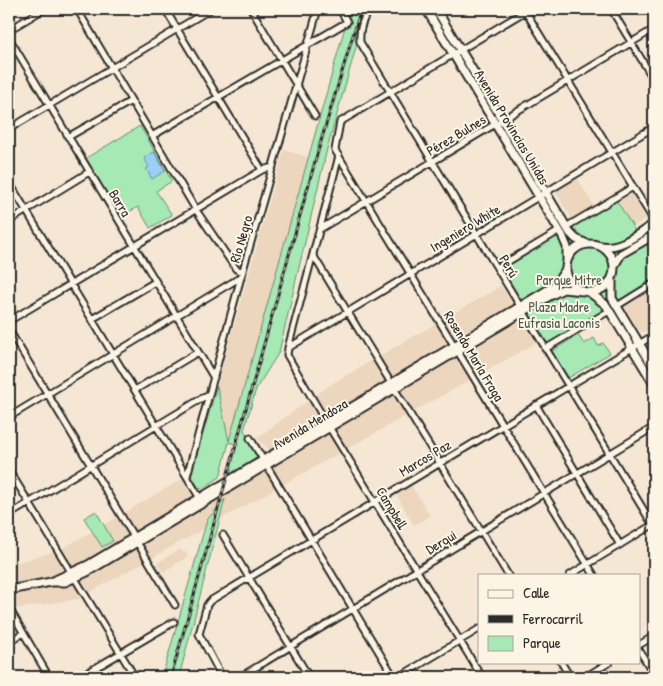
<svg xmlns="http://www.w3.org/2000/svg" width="663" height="686" font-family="'Patrick Hand',sans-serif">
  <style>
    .built { fill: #ecd6bd }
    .green { fill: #a6e9b4; stroke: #688a70 }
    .water { fill: #99d0f8; stroke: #6d8ea6 }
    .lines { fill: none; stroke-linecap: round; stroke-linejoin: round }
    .minor-casing { stroke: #2b2b2b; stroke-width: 9 }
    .secondary-casing { stroke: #2b2b2b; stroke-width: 11 }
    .minor { stroke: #fcf5e5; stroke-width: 5 }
    .secondary { stroke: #fcf5e5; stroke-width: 7 }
    .rail-casing { stroke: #2b2b2b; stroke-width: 3 }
    .rail { stroke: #fcf5e5; stroke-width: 1; stroke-dasharray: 4; stroke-linecap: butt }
    .labels { text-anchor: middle; stroke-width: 4; stroke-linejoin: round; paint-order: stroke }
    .street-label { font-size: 14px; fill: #2b2b2b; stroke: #fcf5e5 }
    .park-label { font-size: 14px; fill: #4a5a4d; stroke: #fcf5e5 }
  </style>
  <rect width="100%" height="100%" fill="#f5e7d3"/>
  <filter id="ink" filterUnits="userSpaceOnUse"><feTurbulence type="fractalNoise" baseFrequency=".02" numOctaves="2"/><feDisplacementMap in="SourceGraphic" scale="10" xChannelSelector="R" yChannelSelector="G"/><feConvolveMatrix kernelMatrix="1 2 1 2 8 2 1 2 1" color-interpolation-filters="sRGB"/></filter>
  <g filter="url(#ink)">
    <path class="built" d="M284,150L311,158L229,442L217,386Z
      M577,178L594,206L572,219L555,191Z
      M632,194L646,219L632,227L617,202Z
      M501,286L536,343L78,599L9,610V565L59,550L104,525L187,476L200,497L273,453L257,438L333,383Z
      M646,293L654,302V326L644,332L639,331L625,307Z
      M410,483L430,516L414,525L395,492Z
      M180,549L183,553L185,551L188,556L163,572L157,563Z"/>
    <path class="green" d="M350,9H367L327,149L279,352L256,389L244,430L258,457L230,474L237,445L229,442L220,477L203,488L198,487L191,474L217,386L229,441Z
      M140,126L172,181L156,191L172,215L150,228L138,207L120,217L86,158Z
      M615,198L637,234L654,224V283L545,349L497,268Z
      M578,335L584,344L594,338L598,346L603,343L610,353L570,377H567L552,351Z
      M225,499L179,677H162L207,520Z
      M96,511L113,541L102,547L84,518Z"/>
    <path class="water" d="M154,152L165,171L152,179L146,169L149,167L144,158Z"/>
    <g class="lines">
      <defs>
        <path id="minor" d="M77,9L196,210L236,269L243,272
          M165,9L262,170
          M251,9L315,116
          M370,9C363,18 359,30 360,42L654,527
          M524,9L654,221
          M529,9L340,122L335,150L594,575
          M611,9L654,80
          M9,30L44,9
          M9,38L214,378
          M9,129L211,9
          M152,136L347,22L340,9
          M68,137L131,101
          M339,156L288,348L287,355L326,422L482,677
          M9,182L201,500
          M9,221L89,172
          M566,227L633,187
          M320,229L654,29
          M313,255L508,575
          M497,268L559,231
          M617,306L654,283
          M92,319L155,282
          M9,321L262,170L273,167
          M9,330L175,605
          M288,348L654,127
          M545,349L609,311
          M135,390L198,352
          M536,405L620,545
          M9,417L241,277
          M250,438L394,677
          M9,470L135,677
          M187,476L241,277L318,9
          M9,515L209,394
          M223,535L309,677
          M570,575L654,524
          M9,608L49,677
          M9,642L23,633
          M639,645L654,636
          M639,650L654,674
          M561,662L570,677
          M80,677L174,622
          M222,677L199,634L207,605L210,601L654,335
          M240,677L654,427
          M399,677L479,629
          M585,677L610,662"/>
        <path id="secondary" d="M426,9L562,235L567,247V260
          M436,9L570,233L576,239L587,244
          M566 268a24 24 0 1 1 48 0a24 24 0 1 1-48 0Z
          M601,246C621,249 638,234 654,224
          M614,266L621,254L654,235
          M612,279V298L654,368
          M589,292L606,305L654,384
          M51,582L88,565L546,291L555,285L566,269
          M9,590L51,582H65L87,572L553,294L563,289L583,291"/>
      </defs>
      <use href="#minor" class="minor-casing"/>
      <use href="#secondary" class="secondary-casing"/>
      <use href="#minor" class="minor"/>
      <use href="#secondary" class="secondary"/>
      <defs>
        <path id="rail" d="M171,677L318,151L361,9"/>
      </defs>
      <use href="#rail" class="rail-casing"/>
      <use href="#rail" class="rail"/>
    </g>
  </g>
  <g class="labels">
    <g class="street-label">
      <text transform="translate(512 127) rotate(59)" y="5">Avenida Provincias Unidas</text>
      <text transform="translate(456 135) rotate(-31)" y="5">Pérez Bulnes</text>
      <text transform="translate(120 203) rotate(59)" y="5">Barra</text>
      <text transform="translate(465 228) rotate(-31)" y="5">Ingeniero White</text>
      <text transform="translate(241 239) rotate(-74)" y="5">Río Negro</text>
      <text transform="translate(509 266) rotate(59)" y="5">Perú</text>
      <text transform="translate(474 356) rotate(59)" y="5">Rosendo María Fraga</text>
      <text transform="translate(310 424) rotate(-31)" y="5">Avenida Mendoza</text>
      <text transform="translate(425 458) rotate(-31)" y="5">Marcos Paz</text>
      <text transform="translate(392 508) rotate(59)" y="5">Campbell</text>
      <text transform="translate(441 542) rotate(-31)" y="5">Derqui</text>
    </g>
    <g class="park-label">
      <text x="569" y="285">Parque Mitre</text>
      <text x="559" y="312">Plaza Madre<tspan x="559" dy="16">Eufrasia Laconis</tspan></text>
    </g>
  </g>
  <rect width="663" height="686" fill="none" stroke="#fcf5e5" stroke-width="30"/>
  <rect x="15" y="15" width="633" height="656" fill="none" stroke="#2b2b2b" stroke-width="2" filter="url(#ink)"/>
  <rect x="478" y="574" width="162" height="90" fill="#fcf5e5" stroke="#a8a49b"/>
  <rect x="488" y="590" width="25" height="8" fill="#fcf5e5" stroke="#a8a49b"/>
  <text x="523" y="598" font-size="15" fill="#2b2b2b">Calle</text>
  <rect x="488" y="615" width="25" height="8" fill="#2b2b2b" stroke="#a8a49b"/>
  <text x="523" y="624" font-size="15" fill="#2b2b2b">Ferrocarril</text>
  <rect x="488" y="636" width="25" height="15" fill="#a6e9b4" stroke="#a8a49b"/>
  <text x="523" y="648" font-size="15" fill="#2b2b2b">Parque</text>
</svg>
